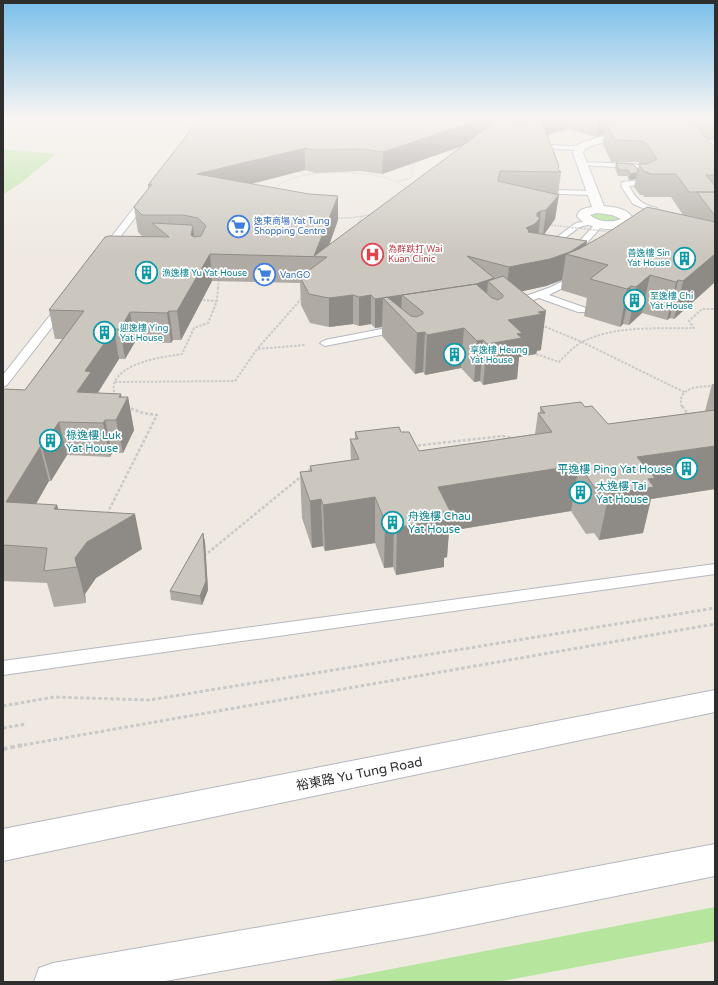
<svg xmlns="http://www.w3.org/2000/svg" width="718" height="985" font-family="'Varela Round','Noto Sans TC',sans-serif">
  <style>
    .green { fill: #b6e59e }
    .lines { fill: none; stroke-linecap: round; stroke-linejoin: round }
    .service-casing { stroke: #b4b7c1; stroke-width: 2 }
    .minor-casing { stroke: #b4b7c1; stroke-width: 2 }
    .secondary-casing { stroke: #b4b7c1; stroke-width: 2 }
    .path-far5 { stroke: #c9c9c9; stroke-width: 1; stroke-dasharray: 1.5 1; stroke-linecap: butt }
    .path-far4 { stroke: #c9c9c9; stroke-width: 1.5; stroke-dasharray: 2 1; stroke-linecap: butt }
    .path-far3 { stroke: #c9c9c9; stroke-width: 2; stroke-dasharray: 2.5 1.5; stroke-linecap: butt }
    .path-far2 { stroke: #c9c9c9; stroke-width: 2.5; stroke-dasharray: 3 2; stroke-linecap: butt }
    .path-far1 { stroke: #c9c9c9; stroke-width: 3; stroke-dasharray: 3.5 2.5; stroke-linecap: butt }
    .path { stroke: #c9c9c9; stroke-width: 4; stroke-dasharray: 4.5 3; stroke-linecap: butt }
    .service { fill: #fff; fill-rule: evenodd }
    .minor { fill: #fff; fill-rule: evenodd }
    .secondary { fill: #fff; fill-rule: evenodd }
    .path-bridge { stroke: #c9c9c9; stroke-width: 1.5; stroke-dasharray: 2 1; stroke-linecap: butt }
    .wall { fill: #afaba4; fill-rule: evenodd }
    .shaded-wall { fill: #8e8b86 }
    .building { fill: #cbc7bf; stroke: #8e8b86 }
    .labels { text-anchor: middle; stroke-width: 3.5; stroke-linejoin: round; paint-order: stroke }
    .far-shop-label { font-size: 9px; fill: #366cbe; stroke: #fff; text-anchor: start }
    .far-health-label { font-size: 9px; fill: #be3a42; stroke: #fff; text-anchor: start }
    .far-culture-label { font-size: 9px; fill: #0d838f; stroke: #fff; text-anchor: start }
    .culture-label { font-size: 11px; fill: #0d838f; stroke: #fff; text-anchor: start }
    .near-street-label { font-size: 13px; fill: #2e2e2e; stroke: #fff }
  </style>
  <rect width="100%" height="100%" fill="#efe9e1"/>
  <path class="green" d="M3,149L56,154L22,182L3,195Z
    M609,211L623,220L605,223L589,217L590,213Z
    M715,907V941L497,982H324Z"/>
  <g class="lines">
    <defs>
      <path id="service" d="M544,145L579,146L582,148L579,150L542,148V146Z
        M582,162L635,164L642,167L651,181L645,184L629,186C636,199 642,205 657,208L660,219L659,221H653L650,211L633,204L621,186L622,182L643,180L633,168L580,165V163Z
        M557,190L592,191L596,193L592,195L560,194L556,192Z
        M143,196H146L150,198L108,253H102L101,251L102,249Z
        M594,220L604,224L575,256H569L568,254L595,224C590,225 585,225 580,227C570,232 554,253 542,241L543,239L557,237L576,223Z
        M577,274L582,277L580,279L549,295L586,308L587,310L586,312H578L539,298L513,307L508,304L509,302L551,287Z
        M63,303L68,306L67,308L7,385L3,387V375L59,304Z
        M402,325L406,326L407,328L406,330L325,346L320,343L325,340Z
        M715,564V574L3,675V661Z"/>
      <path id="minor" d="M664,118H680L678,120L591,146L584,150L583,153L604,206C616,207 629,209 634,220C624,235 586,230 577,216C579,209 585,208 592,207L573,153L575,146L583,142ZM597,213L612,215L621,219C611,223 598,222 590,215Z"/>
      <path id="secondary" d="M715,690V712L3,861V829Z
        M715,844V876L428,934L160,982H34L39,968L53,963L428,898Z"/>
    </defs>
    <use href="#service" class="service-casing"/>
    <use href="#minor" class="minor-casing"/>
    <use href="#secondary" class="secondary-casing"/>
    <path class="path-far5" d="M296,171L306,175
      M397,181L411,178L415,160
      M273,193C284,166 364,171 387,178C395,181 402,185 409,190V193"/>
    <path class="path-far4" d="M273,192L274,199C314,225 370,224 409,198V192
      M357,226L362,216
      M218,288L219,279"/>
    <path class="path-far3" d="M199,300L217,301
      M541,325L582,342L684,392
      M258,348L302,298
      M536,354L559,362C566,355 573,347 582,342C615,325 658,329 694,328L689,321L702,309H715
      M115,382L235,381L257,349L305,345
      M115,396C114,392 113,388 114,384C121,362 163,357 182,354L194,328L208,323L217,301L218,287
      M682,407C675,387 701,386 715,386"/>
    <path class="path-far2" d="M682,406L688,414
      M413,446L503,436L513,438
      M107,514L157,415L143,413L127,407
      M204,556L309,470L314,469"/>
    <path class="path-far1" d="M3,706L54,697L149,700L715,608
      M3,728L26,724
      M18,746L715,624"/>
    <path class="path" d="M3,749L23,745"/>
    <use href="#service" class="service"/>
    <use href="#minor" class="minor"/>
    <use href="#secondary" class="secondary"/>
    <path class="path-bridge" d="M551,225L611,232"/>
  </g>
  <path class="wall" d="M199,118H715V141L707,139L715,148V282L674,319L670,318L667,320L642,313L629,325L623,324L620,327L584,316L587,298L561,290L562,280L546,286L522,291L541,350L537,351L536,354L519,357L517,379L483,385L480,381L474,382L461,368L425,375L423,372L415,374L382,336V327L375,328L371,324L359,326L353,324L329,327L310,323L301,305L300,283L212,281L181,340H173L171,343L135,342L125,359H119L98,393L121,397H128L134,430L123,453H112L110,457L67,455L51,481H49L36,504L57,505L58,509L142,549L96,578L85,594L86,603L54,607L47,583L3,581V389L25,390L62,339H55L49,310L143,237L138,232L134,207L148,189V185L189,132V130ZM567,129L596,137L604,134L603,144L611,162H638L640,164H639L638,169L616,163L615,168L618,176H627L629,180L636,179L634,187L640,195H643L644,197H671L683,215L586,245L544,234L555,219L561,172L558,170L547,135ZM463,146L329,245L338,220V196L309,194L252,184L305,170L315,173L361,171L382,174Z
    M712,384H715V489L651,499L643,533L599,540L594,533L586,534L571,511L449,531L447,557L444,558V567L396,575L393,567L384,568L375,543L325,551L323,546L312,548L302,518L300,472L310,471V466L351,461L350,439H355V432H401L419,451L535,434L538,413H540V407H585L608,424L705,411Z
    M203,533L205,542L208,590L202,605L171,600L170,591Z"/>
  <path class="shaded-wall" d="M465,118H492L490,136L382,174L383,152L464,120Z
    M541,118H569L567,129L539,137Z
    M599,118H635L606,124L604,134L596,137Z
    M305,148V170L200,197L197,174Z
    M637,173L636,179L629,180L630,174Z
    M559,195L555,219L543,236L546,210Z
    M338,196V220L325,257L314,256Z
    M541,211L538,236L537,243L526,228L537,213Z
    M715,215V242L706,250L715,216Z
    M193,226L196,252L191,235Z
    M587,241L584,259L566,254L562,280L546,286L506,295L509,267Z
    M210,254L212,281L181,340L177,311Z
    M715,254V282L674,319L683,281Z
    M650,275L642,313L629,325L636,287Z
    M494,278L493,286L488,281L486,308L475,284Z
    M678,280L670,318L667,320L676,282Z
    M631,286L623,324L620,327L627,289Z
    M353,295V324L329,327V298Z
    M371,295V324L359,326V297Z
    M402,295L401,317L383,298Z
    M383,298L382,327L375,328V299Z
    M169,311L173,340L171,343L167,313Z
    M546,311L541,350L537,351L536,354L519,357L517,379L483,385L487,344L508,320L538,312Z
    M130,312L135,342L125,359L120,329Z
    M464,328L461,368L425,375L427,335Z
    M114,329L119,359L96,395L77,392L85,371Z
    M425,332L423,372L415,374L417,333Z
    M483,340L480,381L474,382L477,341Z
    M121,394L123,407L128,397L134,430L123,453L116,420L119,397Z
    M105,420L112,453L110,457L103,423Z
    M59,422L67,455L51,481L42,447Z
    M715,446V489L651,499L643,533L599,540L609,494L637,457Z
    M40,447L49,481L17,537L6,502Z
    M579,465L571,511L449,531L447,557L444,558V567L396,575L397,527L438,487Z
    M375,497V543L325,551L323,505Z
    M321,499L323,546L312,548L310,501Z
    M57,505L66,540L54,509Z
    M135,514L142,549L96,578L85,594L86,603L77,567L75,558L87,542Z
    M394,520L393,567L384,568L385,521Z
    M203,533L205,542L208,590L202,605L200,596Z"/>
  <path class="building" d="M199,118H465L464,120L469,123L474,118H484L383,152L361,149L314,150L305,148L197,174L309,194L338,196L314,256L500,118H514L519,125L525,124L526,122L523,118H541L543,127L545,129L559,166L558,169L561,172L500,171L498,181L559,195L546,210L541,211L537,213V216L540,218L535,224L526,228L529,231L528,232L587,241L570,252L550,259L509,267L467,256L494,278L476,284L402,295L375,299L371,295L359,297L353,295L329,298L309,294L300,277L327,257L210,254L177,311H169L167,313L130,312L120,329H114L85,371L91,372L77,392L121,394L119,397H128L116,420H105L103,423L59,422L42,447H40L6,502L57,505L54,509L135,514L87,542L75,558L77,567L44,571L47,548L3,545V389L25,390L84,311L49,310L105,237L109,236L169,237L152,223L191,225L193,226L191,235L194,237L201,236L206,226L198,218L183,215H142L134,207L152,184L148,185L191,130H189Z
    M625,118H688L715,148V175H706L715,186V192H689L676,174H649L648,172H644L639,164H647L657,159L647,144L642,141L615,140L606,124Z
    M616,163L633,164L638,169L637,173L630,174L628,170H619Z
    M697,192H715V216Z
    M647,207L715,222V254L683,281L678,280L676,282L650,275L636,287L631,286L627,289L590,279L608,265L566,254L579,249L604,235Z
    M503,276L546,311L538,312L542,314L508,320L522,333L517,334L522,338L487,344L483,340L477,341L464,328L427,335L425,332L417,333L383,298L387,297L411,316L416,317L423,314V312L402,295L476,284L492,298L498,300L503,297V295L488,281Z
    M581,402L585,407L592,406L608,424L715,410V446L637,457L655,478L648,479L654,487L609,494L604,487L595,488L579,465L438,487L450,511L443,512L447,520L397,527L394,520L385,521L375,497L323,505L321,499L310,501L300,472L312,471L310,466L359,459L350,439H358L355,432L399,427L401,432H409L419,451L552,432L538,413H545L540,407Z
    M203,533L206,581L200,596L170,591Z"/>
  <linearGradient id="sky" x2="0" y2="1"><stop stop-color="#7abfeb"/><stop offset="0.46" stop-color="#f8f5f2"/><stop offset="1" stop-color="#f8f5f2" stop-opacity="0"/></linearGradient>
  <rect width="718" height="256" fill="url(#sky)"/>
  <defs>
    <symbol id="supermarket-ring" viewBox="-11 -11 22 22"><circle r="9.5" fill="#fff" stroke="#3f7fe0" stroke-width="1.5"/><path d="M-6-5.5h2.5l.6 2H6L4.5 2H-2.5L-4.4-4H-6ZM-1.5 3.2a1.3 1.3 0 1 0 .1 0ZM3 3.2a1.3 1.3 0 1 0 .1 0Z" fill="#3f7fe0"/></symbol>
    <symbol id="hospital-ring" viewBox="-11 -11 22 22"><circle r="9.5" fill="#fff" stroke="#e0444e" stroke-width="1.5"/><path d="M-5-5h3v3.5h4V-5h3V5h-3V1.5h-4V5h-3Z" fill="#e0444e"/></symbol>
    <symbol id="building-ring" viewBox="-11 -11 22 22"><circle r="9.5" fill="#fff" stroke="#0f9aa8" stroke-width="1.5"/><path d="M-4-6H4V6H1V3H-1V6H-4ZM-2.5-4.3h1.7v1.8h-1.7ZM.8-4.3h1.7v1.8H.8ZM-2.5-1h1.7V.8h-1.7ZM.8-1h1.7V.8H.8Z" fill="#0f9aa8"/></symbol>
  </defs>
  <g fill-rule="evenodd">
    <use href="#supermarket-ring" x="226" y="214" width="25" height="25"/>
    <use href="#hospital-ring" x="360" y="242" width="25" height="25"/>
    <use href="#building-ring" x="672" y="246" width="25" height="25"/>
    <use href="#building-ring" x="134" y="260" width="25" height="25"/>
    <use href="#supermarket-ring" x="252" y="262" width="25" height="25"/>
    <use href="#building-ring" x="622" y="288" width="25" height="25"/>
    <use href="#building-ring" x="92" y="320" width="25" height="25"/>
    <use href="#building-ring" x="442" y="342" width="25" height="25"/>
    <use href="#building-ring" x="38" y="428" width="25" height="25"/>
    <use href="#building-ring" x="674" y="456" width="25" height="25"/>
    <use href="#building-ring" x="568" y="480" width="25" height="25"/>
    <use href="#building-ring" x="380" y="510" width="25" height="25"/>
  </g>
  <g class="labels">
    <g class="far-shop-label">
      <text x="254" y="224">逸東商場 Yat Tung<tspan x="254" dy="10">Shopping Centre</tspan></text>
      <text x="280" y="278">VanGO</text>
    </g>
    <g class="far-health-label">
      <text x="388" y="252">為群跌打 Wai<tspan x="388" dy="10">Kuan Clinic</tspan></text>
    </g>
    <g class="far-culture-label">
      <text x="670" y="256" text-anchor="end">善逸樓 Sin<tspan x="670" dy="10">Yat House</tspan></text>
      <text x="162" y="276">漁逸樓 Yu Yat House</text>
      <text x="650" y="299">至逸樓 Chi<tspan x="650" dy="10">Yat House</tspan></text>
      <text x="120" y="331">迎逸樓 Ying<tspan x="120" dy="10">Yat House</tspan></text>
      <text x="470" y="353">享逸樓 Heung<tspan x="470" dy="10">Yat House</tspan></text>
    </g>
    <g class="culture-label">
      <text x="66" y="439">祿逸樓 Luk<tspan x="66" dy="13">Yat House</tspan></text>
      <text x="672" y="473" text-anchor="end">平逸樓 Ping Yat House</text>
      <text x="596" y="490">太逸樓 Tai<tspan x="596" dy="13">Yat House</tspan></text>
      <text x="408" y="520">舟逸樓 Chau<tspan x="408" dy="13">Yat House</tspan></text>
    </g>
    <g class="near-street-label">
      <text transform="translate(359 773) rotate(-11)" y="5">裕東路 Yu Tung Road</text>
    </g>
  </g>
  <rect width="718" height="985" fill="none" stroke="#2e2e2e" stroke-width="8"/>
</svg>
